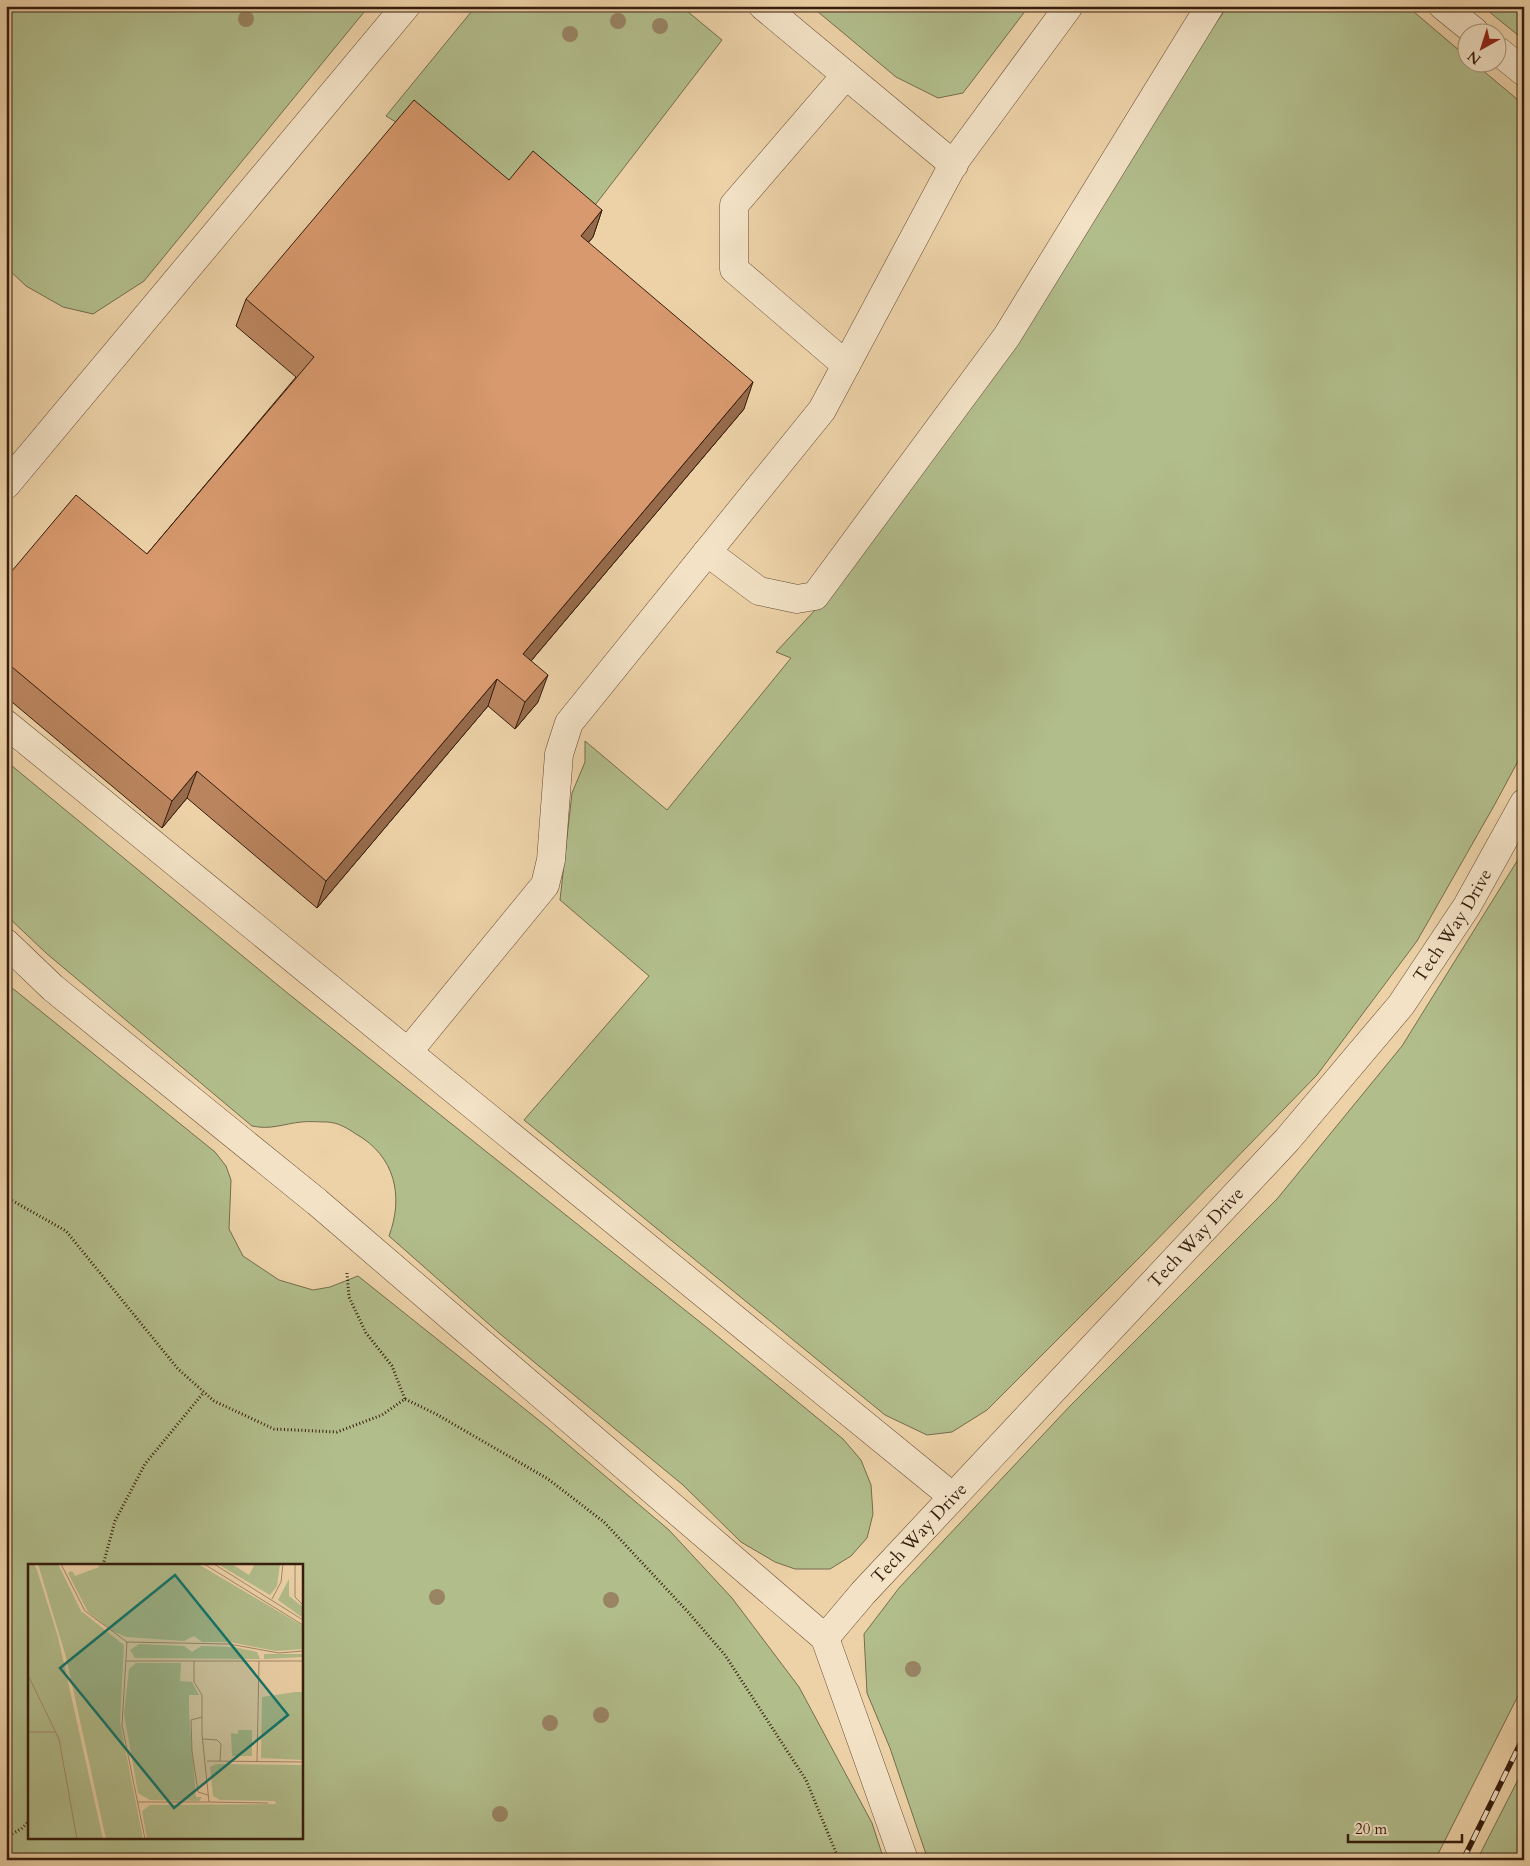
<svg xmlns="http://www.w3.org/2000/svg" width="1530" height="1866" font-family="Cardo,serif">
  <style>
    .green { fill: #b2bd8c; stroke: #746d4c; fill-rule: evenodd }
    .lines { fill: none; stroke-linecap: round; stroke-linejoin: round }
    .minor-casing { stroke: #644a34; stroke-width: 29 }
    .path { stroke: #361d0d; stroke-width: 3; stroke-dasharray: 1 2.5; stroke-linecap: butt }
    .minor { stroke: #f3e2c6; stroke-width: 28 }
    .rail-casing { stroke: #361d0d; stroke-width: 5.5 }
    .rail { stroke: #f3e2c6; stroke-width: 4; stroke-dasharray: 11; stroke-linecap: butt }
    .tree { fill: #998464 }
    .wall { fill: #b9845e; stroke: #361d0d }
    .shaded-wall { fill: #966b4c; stroke: #361d0d }
    .building { fill: #d7996d; stroke: #361d0d }
    .labels { text-anchor: middle; stroke-width: 4.5; stroke-linejoin: round; paint-order: stroke }
    .street-label { font-size: 18px; fill: #361d0d; stroke: #f3e2c6 }
    .inset-road { fill: none; stroke: #a48a6a; stroke-width: 1 }
    .view { fill: #0f766e; fill-opacity: 0.15; stroke: #0f766e; stroke-width: 2.5 }
    .inset-edge { fill: none; stroke: #361d0d; stroke-width: 2.5 }
  </style>
  <rect width="100%" height="100%" fill="#edd2a8"/>
  <filter id="stains"><feTurbulence type="fractalNoise" baseFrequency=".004" numOctaves="4"/><feColorMatrix values="0 0 0 0 .2 0 0 0 0 .09 0 0 0 0 .02 0 0 0 .5 -.17"/></filter>
  <radialGradient id="worn" r=".72"><stop offset=".6" stop-color="#630" stop-opacity="0"/><stop offset="1" stop-color="#630" stop-opacity=".3"/></radialGradient>
  <path class="green" d="M6,6H369L144,281L93,314L63,307L26,286L6,267Z
    M476,6H681L722,40L579,226L499,206L404,127L386,116Z
    M811,6H1029L963,93L938,98L896,77Z
    M1228,6H1407L1467,57L1468,62L1474,63L1524,105V750L1495,804L1417,941L1317,1075L1144,1253L987,1410L952,1432L927,1435L885,1415L524,1120L649,976L560,900L572,793L585,762V741L667,810L791,658L776,652L830,594L1148,118Z
    M1482,6H1524V40Z
    M6,761L285,991L710,1330L843,1439L861,1460L871,1485L873,1514L867,1538L851,1556L830,1569H795L775,1562L741,1542L683,1485L499,1333L389,1236C404,1196 395,1156 356,1134C347,1128 339,1123 328,1122C319,1122 309,1121 301,1122C283,1124 271,1130 252,1126L46,953L6,915Z
    M1524,850V1684L1435,1860H928L890,1748L867,1693L864,1634L899,1588L1070,1406L1277,1199L1402,1046Z
    M6,983L215,1152L226,1166L231,1180L229,1229L243,1256L279,1280L313,1290L330,1287L358,1276L546,1426L669,1530L732,1598L799,1687L872,1823L884,1860H6ZM29,1565H301V1837H29Z
    M1524,1768V1860H1477Z"/>
  <g class="lines">
    <defs>
      <g id="minor">
        <path d="M763,6L954,165"/>
        <path d="M1443,6L1475,32"/>
        <path d="M1498,51L1524,72"/>
        <path d="M846,75L734,205V269L846,365"/>
        <path d="M6,485L406,6"/>
        <path d="M707,552L759,591L797,599L815,596L1007,336L1210,6"/>
        <path d="M6,724L953,1497"/>
        <path d="M6,943L53,988L317,1202L825,1638L904,1860"/>
        <path d="M408,1052L545,885L551,860L559,754L569,723L822,410L955,161L1069,6"/>
        <path id="s1" d="M825,1638L863,1593L1287,1140L1401,1005L1467,906L1524,803"/>
      </g>
    </defs>
    <use href="#minor" class="minor-casing"/>
    <path class="path" d="M6,1197L66,1231L178,1369L214,1401L274,1429L337,1432L382,1415L405,1399L436,1414L548,1479L604,1522L688,1612L725,1655L806,1780L839,1860
      M347,1273L349,1297L366,1333L392,1366L405,1399
      M103,1565L115,1521L145,1464L204,1392
      M6,1837L21,1829L29,1821"/>
    <use href="#minor" class="minor"/>
    <defs>
      <path id="rail" d="M1463,1860L1524,1736"/>
    </defs>
    <use href="#rail" class="rail-casing"/>
    <use href="#rail" class="rail"/>
  </g>
  <g class="tree">
    <circle cx="246" cy="19" r="8"/>
    <circle cx="618" cy="21" r="8"/>
    <circle cx="660" cy="26" r="8"/>
    <circle cx="570" cy="34" r="8"/>
    <circle cx="437" cy="1597" r="8"/>
    <circle cx="611" cy="1600" r="8"/>
    <circle cx="913" cy="1669" r="8"/>
    <circle cx="601" cy="1715" r="8"/>
    <circle cx="550" cy="1723" r="8"/>
    <circle cx="500" cy="1814" r="8"/>
  </g>
  <path class="wall" d="M509,180L602,210L593,237L588,243L744,409L531,661L538,702L515,729L488,706L317,908L187,798L162,828L6,697V578L147,554L296,377L236,326L246,299Z"/>
  <path class="shaded-wall" d="M602,210L593,237L571,263L581,236Z
    M753,382L744,409L514,681L523,654Z
    M548,675L538,702L515,729L525,702Z
    M497,679L488,706L317,908L326,881Z
    M197,771L187,798L162,828L172,801Z"/>
  <path class="building" d="M414,100L509,180L533,151L602,210L581,236L753,382L523,654L548,675L525,702L497,679L326,881L197,771L172,801L6,662V578L76,495L147,554L314,357L246,299Z"/>
  <g class="labels">
    <g class="street-label">
      <text dy="6" stroke="none"><textPath href="#s1" startOffset="951">Tech Way Drive</textPath></text>
      <text dy="6" stroke="none"><textPath href="#s1" startOffset="546">Tech Way Drive</textPath></text>
      <text dy="6" stroke="none"><textPath href="#s1" startOffset="141">Tech Way Drive</textPath></text>
    </g>
  </g>
  <g transform="translate(28 1564)">
    <rect width="275" height="275" fill="#edd2a8"/>
    <path d="M0,0H6L9,6L30,73L75,275H0ZM10,0H30L53,47L96,81L92,158L115,275H78L38,93ZM70,0H170L275,62V85L248,87L201,78H174L166,72L156,77L98,73L84,67L60,48L40,9L44,7L47,12L71,3ZM190,0H204L221,11L227,0H252L249,22L242,31ZM261,15V32L275,43V54L250,36ZM111,80L156,82L164,88L173,82L206,83L229,88L232,95L107,94L102,86ZM236,90H275V93L236,95ZM108,99H153L152,117L164,118L171,131H161V149L168,233H174L171,237L122,236L110,229L96,150L101,105ZM267,128H275V196L233,194L234,133ZM210,166H224V192H204L203,169L210,170ZM188,200L275,201V275H119L114,247L122,241L248,240L247,237L192,236L185,232L182,203Z" fill="#b2bd8c"/>
    <path class="inset-road" d="M33,0L57,47L99,78L201,80L251,89L275,87M176,0L275,61M186,0L275,56M267,0V33L275,41M244,35L253,18L255,0M99,78L94,161L117,275M98,97H275M0,111L31,175L49,275M174,153L163,156L164,187L170,228L180,231M0,168H27M175,175L189,176L193,180L192,197M179,197L275,198M229,197L231,97M109,238H181L174,170V131L166,118V97M181,238L240,239"/>
    <path class="view" d="M147,11L260,151L146,244L32,104Z"/>
    <rect width="275" height="275" class="inset-edge"/>
  </g>
  <rect width="1530" height="1866" fill="none" stroke="#edd2a8" stroke-width="25"/>
  <rect x="8" y="8" width="1515" height="1851" fill="none" stroke="#361d0d" stroke-width="2.5"/>
  <rect x="12" y="12" width="1505" height="1841" fill="none" stroke="#361d0d"/>
  <g transform="translate(1482 48) rotate(219)"><circle r="24" fill="#f3e2c6" stroke="#a7937c"/>
  <path d="M0-4L9 19L0 12L-9 19Z" fill="#8f2418"/>
  <text y="-8" font-size="14" font-weight="bold" text-anchor="middle" fill="#361d0d">N</text>
  </g>
  <path d="M1348 1834v8h114v-8" fill="none" stroke="#361d0d" stroke-width="2.5"/>
  <text x="1355" y="1834" font-size="15" fill="#361d0d" stroke="#f3e2c6" stroke-width="4" paint-order="stroke">20 m</text>
  <rect width="100%" height="100%" filter="url(#stains)"/>
  <rect width="100%" height="100%" fill="url(#worn)"/>
</svg>
